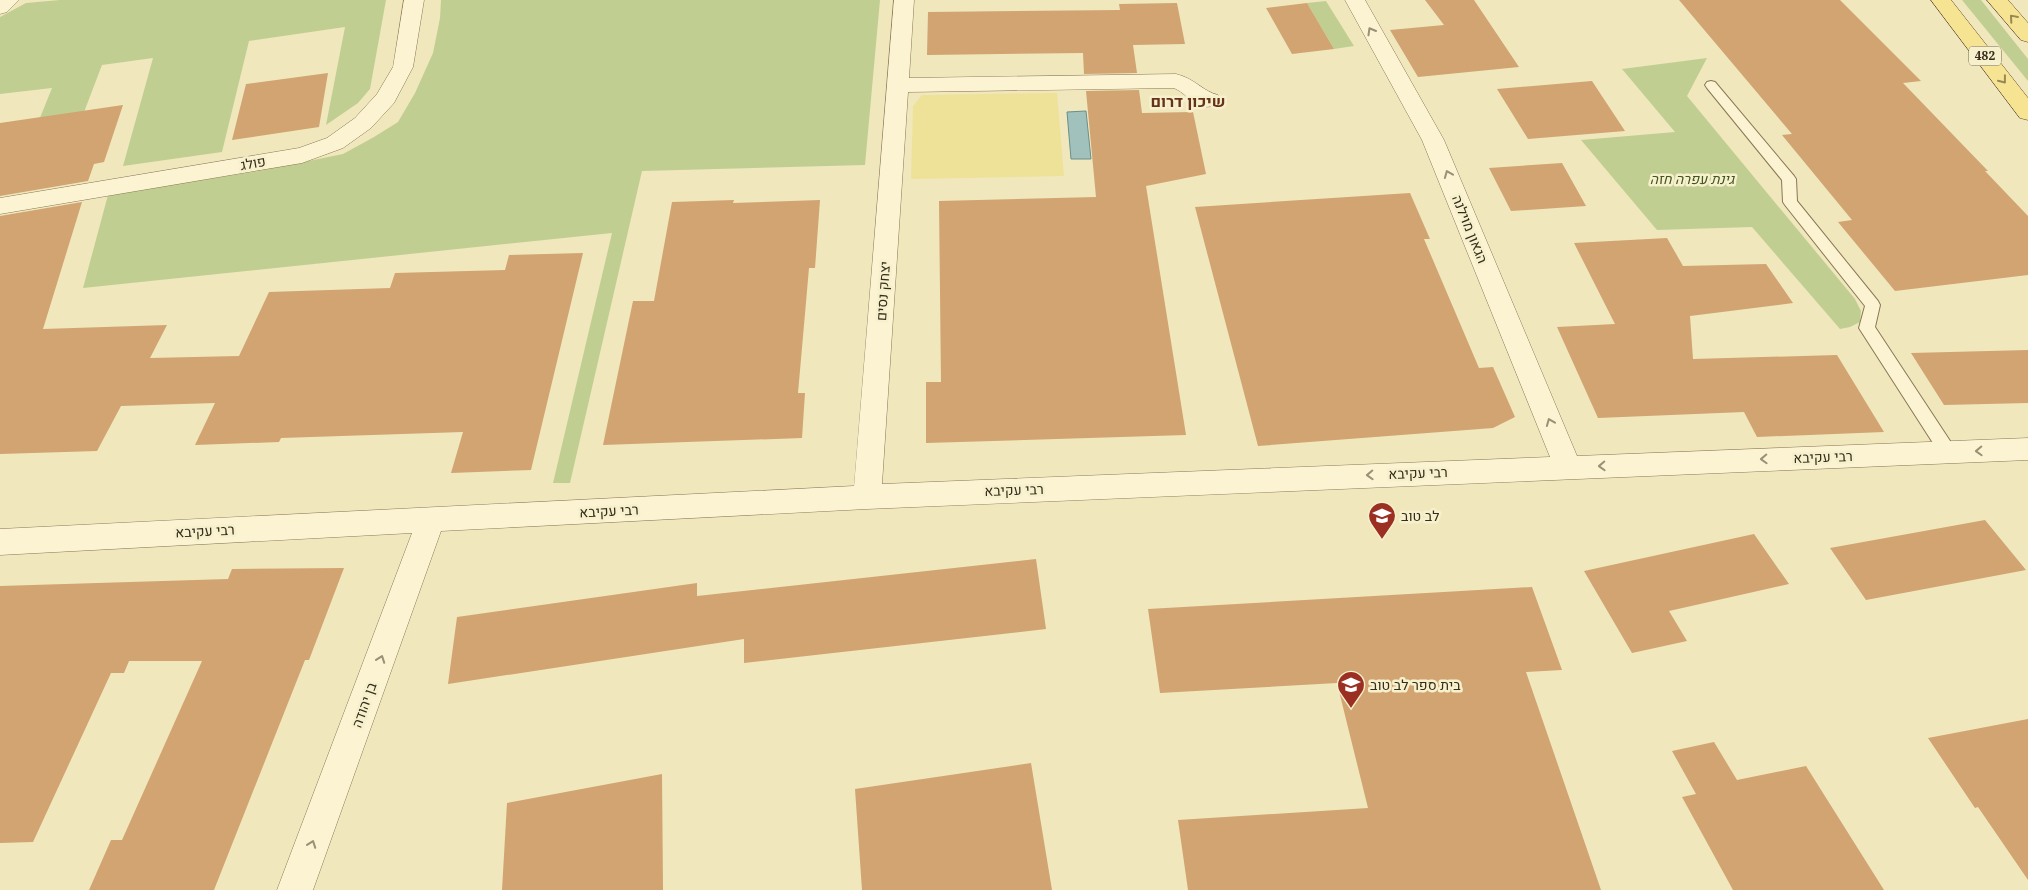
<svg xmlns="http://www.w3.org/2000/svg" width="2028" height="890" font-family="'Noto Serif',Heebo,serif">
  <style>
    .green { fill: #c0cf91 }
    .sand { fill: #eee298 }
    .water { fill: #a1c1bc; stroke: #688f8a }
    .building { fill: #d1a471 }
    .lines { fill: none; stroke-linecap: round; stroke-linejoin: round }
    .service-casing { stroke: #897755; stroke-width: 2 }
    .minor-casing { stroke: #897755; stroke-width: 1 }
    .tertiary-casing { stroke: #897755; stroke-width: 1 }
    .primary-casing { stroke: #56442a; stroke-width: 1 }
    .service { fill: #fbf3d1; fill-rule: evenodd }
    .minor { fill: #fbf3d1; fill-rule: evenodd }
    .tertiary { fill: #fbf3d1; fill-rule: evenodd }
    .primary { fill: #f7e492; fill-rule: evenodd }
    .oneway { stroke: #978856 }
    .oneway2 { stroke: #999076 }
    .labels { text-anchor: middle; stroke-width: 5; stroke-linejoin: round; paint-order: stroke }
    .shield { fill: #f7f0cd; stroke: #716750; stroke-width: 1 }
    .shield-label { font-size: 12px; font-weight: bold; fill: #372c1b }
    .street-label { font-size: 14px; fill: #372c1b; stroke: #f7f0cd }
    .park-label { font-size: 14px; font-style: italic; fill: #415520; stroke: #f7f0cd }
    .poi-label { font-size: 14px; fill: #372c1b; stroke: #f7f0cd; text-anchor: start }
    .far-district-label { font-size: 16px; font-weight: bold; fill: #663218; stroke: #f7f0cd }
  </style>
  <rect width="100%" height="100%" fill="#f0e7bd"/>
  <path class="green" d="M60,0H386L370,89L358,103L326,125L345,27L249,41L222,152L123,166L153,58L102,65L60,175L14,182L52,88L0,94V17L26,3Z
    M441,0H880L865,165L642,171L570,483H553L612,233L83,288L108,195L259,171L343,154L374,137L398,122L415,93L433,53L440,18Z
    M1962,0H1981L2028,59V81Z
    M1326,1L1354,46L1334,49L1307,3Z
    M1707,58L1687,96L1855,299L1861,311L1860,322L1850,327L1840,329L1752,227L1657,230L1581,140L1675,132L1622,69Z"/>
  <path class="sand" d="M1057,93L1064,176L911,179L913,106L922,95Z"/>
  <path class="water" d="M1086,111L1091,159H1071L1067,112Z"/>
  <path class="building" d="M1425,0H1474L1519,67L1418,77L1390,30L1444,25Z
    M1679,0H1840L1921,81L1903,83L1988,171H1985L2028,216V275L1895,291L1838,222L1852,220L1782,135L1792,134Z
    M1177,3L1185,44L1133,45L1137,73L1084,74L1083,53L927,55L928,12L1120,10L1119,4Z
    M1307,3L1334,49L1292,54L1266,8Z
    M328,73L319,127L232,140L246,84Z
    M1592,81L1625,131L1528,139L1497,89Z
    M1139,90L1142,113L1193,112L1206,174L1146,186L1186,435L926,443V382H941L939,201L1096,197L1086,91Z
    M123,105L104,162L94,164L88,181L0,196V123Z
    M1562,163L1586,206L1511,211L1489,168Z
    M1410,193L1430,239H1424L1479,368L1493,367L1515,417L1493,428L1258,446L1195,207Z
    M734,200L733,203L820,200L815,268H809L798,393H805L802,438L603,445L633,301H654L672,202Z
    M82,202L43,329L167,325L150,358L239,356L269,292L390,288L395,273L505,270L509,255L583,253L531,470L451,473L463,432L281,438L279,442L195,445L215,403L121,406L97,451L0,454V216Z
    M1667,238L1683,266L1766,264L1793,303L1690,316L1693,359L1837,355L1884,432L1757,437L1744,412L1598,418L1557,327L1615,324L1574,243Z
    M2028,350V403L1944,405L1911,353Z
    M1985,520L2026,570L1866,600L1830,548Z
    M1754,534L1789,584L1669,611L1687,641L1632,653L1584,571Z
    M1036,559L1046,629L744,663V639L448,684L457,617L697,583V596Z
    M344,568L309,660H305L214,890H89L111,840H122L202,661H129L124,673H111L33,842L0,843V586L228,579L232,569Z
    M1532,587L1562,670L1526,672L1601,890H1188L1178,820L1368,808L1337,683L1160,693L1148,609Z
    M2028,719V880L1978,807L1975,808L1928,738Z
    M1714,742L1737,780L1806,766L1884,890H1733L1682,797L1696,794L1672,751Z
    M1031,763L1052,890H862L855,789Z
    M662,774L663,890H502L507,803Z"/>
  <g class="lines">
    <defs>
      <path id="service" d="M1711,81L1715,82L1794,176L1796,179L1797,201L1878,301L1880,305L1875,327L1954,447L1956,452L1954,457L1948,459L1942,457L1859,328L1865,306L1785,205L1783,202L1782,180L1707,88L1705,85L1707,82Z"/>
      <path id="minor" d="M404,0H424L413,67L394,103L371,128L343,148L302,163L0,214V198L299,148L327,138L355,118L377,94L393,67Z
        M894,0H914L909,78L1176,74C1196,79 1202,91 1218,95L1221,100L1218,105C1190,112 1194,97 1174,88L908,92L882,484L1550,457L1422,140L1345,0H1365L1444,140L1577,456L2028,438V460L867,509L441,531L313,890H277L412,533L0,555V529L854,486Z"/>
      <path id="tertiary" d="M0,0H19L7,12L0,14Z"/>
      <path id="primary" d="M1931,0H1951L2028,98V120L2020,118Z
        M1987,0H2008L2028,23V42L2021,40Z"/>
    </defs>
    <use href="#service" class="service-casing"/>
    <use href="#minor" class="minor-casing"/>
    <use href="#tertiary" class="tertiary-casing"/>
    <use href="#primary" class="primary-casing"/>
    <use href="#service" class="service"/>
    <use href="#minor" class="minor"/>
    <use href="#tertiary" class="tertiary"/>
    <use href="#primary" class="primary"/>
  </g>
  <defs><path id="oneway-chevron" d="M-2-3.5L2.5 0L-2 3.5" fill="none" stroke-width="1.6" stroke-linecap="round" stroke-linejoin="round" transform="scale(1.25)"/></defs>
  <g class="oneway">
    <use href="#oneway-chevron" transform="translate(2013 18) rotate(-131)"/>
    <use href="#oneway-chevron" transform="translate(2003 80) rotate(52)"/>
  </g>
  <g class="oneway2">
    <use href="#oneway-chevron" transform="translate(1371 31) rotate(-120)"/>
    <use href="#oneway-chevron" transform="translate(1448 174) rotate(-112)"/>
    <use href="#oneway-chevron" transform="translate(1550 422) rotate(-112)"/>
    <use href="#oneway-chevron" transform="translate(1979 451) rotate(178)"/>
    <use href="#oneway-chevron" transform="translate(1764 459) rotate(178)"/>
    <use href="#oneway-chevron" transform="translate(1602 466) rotate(178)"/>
    <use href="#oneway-chevron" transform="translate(1370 475) rotate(178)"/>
    <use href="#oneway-chevron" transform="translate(381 659) rotate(-70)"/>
    <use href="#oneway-chevron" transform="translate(312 844) rotate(-70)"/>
  </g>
  <defs>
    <symbol id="school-pin" viewBox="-11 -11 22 30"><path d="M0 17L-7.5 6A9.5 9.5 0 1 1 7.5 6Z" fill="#9b3022" stroke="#f7f0cd"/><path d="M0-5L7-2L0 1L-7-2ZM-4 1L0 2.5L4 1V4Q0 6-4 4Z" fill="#fff"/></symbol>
  </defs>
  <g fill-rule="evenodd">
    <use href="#school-pin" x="1366" y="500" width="32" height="43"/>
    <use href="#school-pin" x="1335" y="669" width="32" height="43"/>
  </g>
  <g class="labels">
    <rect class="shield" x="1969" y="46.5" width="32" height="19" rx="4"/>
    <g class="shield-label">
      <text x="1985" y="60">482</text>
    </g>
    <g class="street-label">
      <text transform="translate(253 163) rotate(-10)" y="5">פולג</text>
      <text transform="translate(1470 229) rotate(68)" y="5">הגאון מוילנה</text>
      <text transform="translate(883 291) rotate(-86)" y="5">יצחק נסים</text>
      <text transform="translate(1823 457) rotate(-2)" y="5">רבי עקיבא</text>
      <text transform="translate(1418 473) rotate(-2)" y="5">רבי עקיבא</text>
      <text transform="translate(1014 490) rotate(-2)" y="5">רבי עקיבא</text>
      <text transform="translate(609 511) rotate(-3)" y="5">רבי עקיבא</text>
      <text transform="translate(205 531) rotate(-3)" y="5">רבי עקיבא</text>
      <text transform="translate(364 705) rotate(-70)" y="5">בן יהודה</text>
    </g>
    <g class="park-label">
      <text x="1692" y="184">גינת עפרה חזה</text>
    </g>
    <g class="poi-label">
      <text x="1401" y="521">לב טוב</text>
      <text x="1370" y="690">בית ספר לב טוב</text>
    </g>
    <g class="far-district-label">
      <text x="1188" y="107">שיכון דרום</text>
    </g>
  </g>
</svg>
